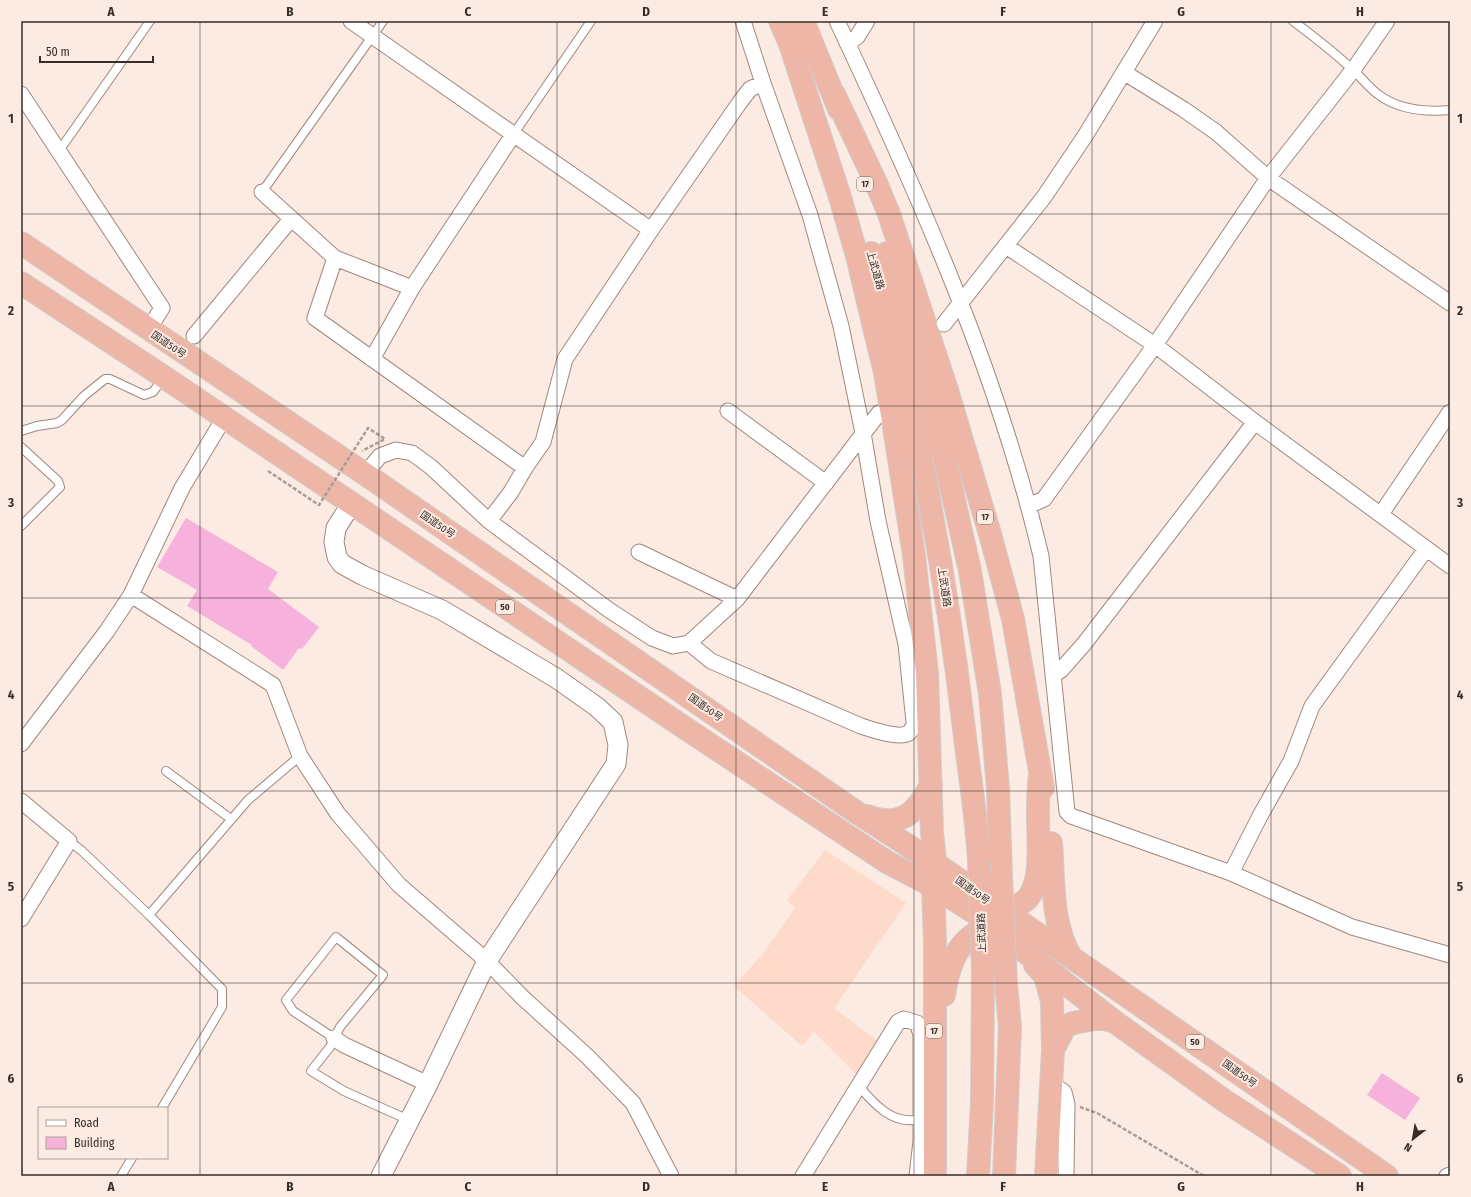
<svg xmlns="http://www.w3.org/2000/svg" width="1471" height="1197" font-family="'Fira Sans Condensed','Noto Sans JP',sans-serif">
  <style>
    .built { fill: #fddaca }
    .building { fill: #f6b2dc }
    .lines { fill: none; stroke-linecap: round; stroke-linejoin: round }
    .service-casing { stroke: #a1887d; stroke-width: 10 }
    .minor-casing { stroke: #a1887d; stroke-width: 17 }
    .tertiary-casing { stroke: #a1887d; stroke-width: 21 }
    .trunk-casing { stroke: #cfcdcb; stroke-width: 24 }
    .path { stroke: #aa9d96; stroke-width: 2.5; stroke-dasharray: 4 2; stroke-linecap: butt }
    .service { stroke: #fff; stroke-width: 8 }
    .minor { stroke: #fff; stroke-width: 15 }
    .tertiary { stroke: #fff; stroke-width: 19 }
    .trunk { stroke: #eeb6a6; stroke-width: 22 }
    .trunk-bridge-casing { stroke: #cfcdcb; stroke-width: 24; stroke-linecap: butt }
    .path-bridge { stroke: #aa9d96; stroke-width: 2.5; stroke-dasharray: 4 2; stroke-linecap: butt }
    .trunk-bridge { stroke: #eeb6a6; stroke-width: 22 }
    .grid { fill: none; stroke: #372d28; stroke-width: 1; stroke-opacity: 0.55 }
    .labels { text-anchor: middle; stroke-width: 4; stroke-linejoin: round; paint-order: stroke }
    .shield { fill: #fbebe3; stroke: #726660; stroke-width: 1 }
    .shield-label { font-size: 9px; font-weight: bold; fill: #372d28 }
    .street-label { font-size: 10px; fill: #372d28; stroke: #fbebe3 }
    .neatline { fill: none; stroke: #372d28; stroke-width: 1.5 }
    .grid-label { font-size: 13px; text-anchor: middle; font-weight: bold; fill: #372d28 }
  </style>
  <rect width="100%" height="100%" fill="#fbebe3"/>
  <path class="built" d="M825,850L906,903L834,1008L879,1042L858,1076L814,1032L802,1046L734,986L765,951L795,908L787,900Z"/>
  <path class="building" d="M186,518L278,572L268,589L319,627L302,649L299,648L283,670L251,646L252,645L187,606L197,590L157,567Z
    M1382,1073L1420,1098L1405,1120L1367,1095Z"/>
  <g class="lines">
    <defs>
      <path id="service" d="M1293,21C1313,36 1334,52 1353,70C1362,78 1369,88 1379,95C1399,110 1426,112 1450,110
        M513,135L591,21
        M59,151L150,21
        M262,192L383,21
        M21,431L37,426L57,423L62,420L84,396L105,379H110L144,395L153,392L164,377
        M21,447L58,481L60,487L21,526
        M166,771L231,819
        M69,841L82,851L149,915L222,989V1007L162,1108
        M149,915L248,800L300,756
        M334,1038L293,1011L286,1000L336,937L383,975L340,1027L330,1047L311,1071L344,1091L409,1120
        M858,1085C874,1104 893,1126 920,1119
        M121,1176L132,1158"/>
      <path id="minor" d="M351,21L651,230L565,359L543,442L525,468L315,318L335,258L412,288
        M837,21C918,193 997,370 1041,556L1067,812L1071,816L1231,873L1352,927L1450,955
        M847,43L857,37L867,21
        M1125,73L1183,109L1216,132L1268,178L1450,303
        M21,94L162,308L148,330
        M262,192L335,258
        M651,230L740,102L750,89L763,83
        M1006,246L1155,345L1255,422L1450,566
        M944,324L1044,197L1085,136L1155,21
        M194,336L291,219
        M372,359L412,288L513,135
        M728,411L826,483
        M365,474L380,456L396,450L412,453L431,467L489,521L609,610L652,638L673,646L689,643L737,599L879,413
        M1028,506L1044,499L1155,345L1268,178L1353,70L1387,21
        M1381,514L1450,412
        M489,521L511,492L525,468
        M639,552L737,599
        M131,595L273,685L300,756L338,814L399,885L487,961L522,997L587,1056L633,1103L671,1176
        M689,643L711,661L861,726C873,730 899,739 909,733L914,726V722L906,644L878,521L863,433L841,326L810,215L763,83L743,21
        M1054,675L1061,670L1084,644L1255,422
        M21,744L107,631L131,595L182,488L224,418
        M21,801L69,841L21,919
        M1231,873L1260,816L1291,761L1312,706L1426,549
        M334,1038L344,1045L428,1084
        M1052,1089L1058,1088L1064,1092L1067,1104L1066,1176
        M803,1176L898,1022L904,1019L917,1023L921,1034V1141L917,1176
        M1447,1176L1450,1175"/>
      <path id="tertiary" d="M352,503L336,528L334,542L337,557L342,564L362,575L442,610L556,678L597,707L613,722L618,745L616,764L487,961L428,1084L381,1176"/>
      <path id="trunk" d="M780,21L797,60
        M803,21L839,109
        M791,47L840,197L857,256L885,373L893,421L914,555L927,673L932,832L935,863L939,872
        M834,94L877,185L889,214L947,390L990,534L1013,619L1043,788
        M21,243L365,474L856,812L935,863L1387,1176
        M871,253C916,409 945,568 964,729C969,773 977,818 979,862
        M887,253L945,460L970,571L990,694L998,789L1001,876
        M21,283L164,377L679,724L887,862L933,886L975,913L1115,1022L1225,1101L1340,1176
        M867,816C900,828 916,814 931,785
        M1051,843C1054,880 1051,924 1071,957
        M933,886L935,942V1176
        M991,912C1002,911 1020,907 1028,898C1044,878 1037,832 1038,807C1038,796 1039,784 1040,773
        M1035,965L1045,976L1052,1001L1053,1047
        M944,995C949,961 960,932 998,925
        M978,1176L982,1102L983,970
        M1004,1176L1010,1027L1006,984
        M1046,1176L1053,1050L1065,1027L1073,1023L1100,1018L1115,1022"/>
    </defs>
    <use href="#service" class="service-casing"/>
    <use href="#minor" class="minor-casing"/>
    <use href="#tertiary" class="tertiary-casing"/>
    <use href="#trunk" class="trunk-casing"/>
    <path class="path" d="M1080,1107L1097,1113L1204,1176"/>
    <use href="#service" class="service"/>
    <use href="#minor" class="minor"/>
    <use href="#tertiary" class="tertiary"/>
    <use href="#trunk" class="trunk"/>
    <defs>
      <path id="trunk-bridge" d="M979,862L983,970
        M1001,876L1006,984"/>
    </defs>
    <use href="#trunk-bridge" class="trunk-bridge-casing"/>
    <path class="path-bridge" d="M268,471L319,505L368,428L385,439L362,451"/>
    <use href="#trunk-bridge" class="trunk-bridge"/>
  </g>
  <path class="grid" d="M200,21V1176M379,21V1176M557,21V1176M736,21V1176M914,21V1176M1092,21V1176M1271,21V1176M21,214H1450M21,406H1450M21,598H1450M21,791H1450M21,983H1450"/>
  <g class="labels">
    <g class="shield">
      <rect x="857" y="177" width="16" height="14" rx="3"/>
      <rect x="977" y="510" width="16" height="14" rx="3"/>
      <rect x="496" y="600" width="18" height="14" rx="3"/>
      <rect x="926" y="1024" width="16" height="14" rx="3"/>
      <rect x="1186" y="1035" width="18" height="14" rx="3"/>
    </g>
    <g class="shield-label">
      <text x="865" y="187">17</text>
      <text x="985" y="520">17</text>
      <text x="505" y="610">50</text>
      <text x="934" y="1034">17</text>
      <text x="1195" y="1045">50</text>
    </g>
    <g class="street-label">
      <text transform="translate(876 270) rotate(74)" y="4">上武道路</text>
      <text transform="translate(169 344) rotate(34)" y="4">国道50号</text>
      <text transform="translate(438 524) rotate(34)" y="4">国道50号</text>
      <text transform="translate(945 587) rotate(81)" y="4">上武道路</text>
      <text transform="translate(706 707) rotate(35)" y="4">国道50号</text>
      <text transform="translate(973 890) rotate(35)" y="4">国道50号</text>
      <text transform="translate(981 933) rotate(-92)" y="4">上武道路</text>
      <text transform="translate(1240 1073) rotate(35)" y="4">国道50号</text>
    </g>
  </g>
  <rect width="1471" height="1197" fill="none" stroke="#fbebe3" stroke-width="44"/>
  <rect x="38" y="1107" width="130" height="52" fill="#fbebe3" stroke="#ad9f98"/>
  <rect x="46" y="1120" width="20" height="6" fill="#ffffff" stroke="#ad9f98"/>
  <text x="74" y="1127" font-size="12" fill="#372d28">Road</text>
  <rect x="46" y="1137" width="20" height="12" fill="#f6b2dc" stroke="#ad9f98"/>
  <text x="74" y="1147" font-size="12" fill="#372d28">Building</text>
  <g transform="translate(1413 1139) rotate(211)" stroke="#fbebe3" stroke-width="3" paint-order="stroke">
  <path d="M0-3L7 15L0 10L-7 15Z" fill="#372d28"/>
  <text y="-6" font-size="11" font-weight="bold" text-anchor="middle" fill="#372d28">N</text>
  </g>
  <path d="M40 56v6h113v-6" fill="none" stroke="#372d28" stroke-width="2"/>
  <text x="46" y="56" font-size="12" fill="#372d28" stroke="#fbebe3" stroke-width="3" paint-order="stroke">50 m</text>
  <rect x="22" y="22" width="1427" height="1153" class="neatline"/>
  <g class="grid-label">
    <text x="111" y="16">A</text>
    <text x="290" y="16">B</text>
    <text x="468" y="16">C</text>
    <text x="646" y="16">D</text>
    <text x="825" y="16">E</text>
    <text x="1003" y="16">F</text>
    <text x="1181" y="16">G</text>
    <text x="1360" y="16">H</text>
    <text x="11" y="123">1</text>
    <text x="1460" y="123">1</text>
    <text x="11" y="315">2</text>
    <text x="1460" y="315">2</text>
    <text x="11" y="507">3</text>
    <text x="1460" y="507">3</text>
    <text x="11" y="699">4</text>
    <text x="1460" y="699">4</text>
    <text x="11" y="891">5</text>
    <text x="1460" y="891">5</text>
    <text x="11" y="1083">6</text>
    <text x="1460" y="1083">6</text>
    <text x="111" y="1191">A</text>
    <text x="290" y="1191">B</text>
    <text x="468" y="1191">C</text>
    <text x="646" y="1191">D</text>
    <text x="825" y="1191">E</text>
    <text x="1003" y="1191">F</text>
    <text x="1181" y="1191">G</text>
    <text x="1360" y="1191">H</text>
  </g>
</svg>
